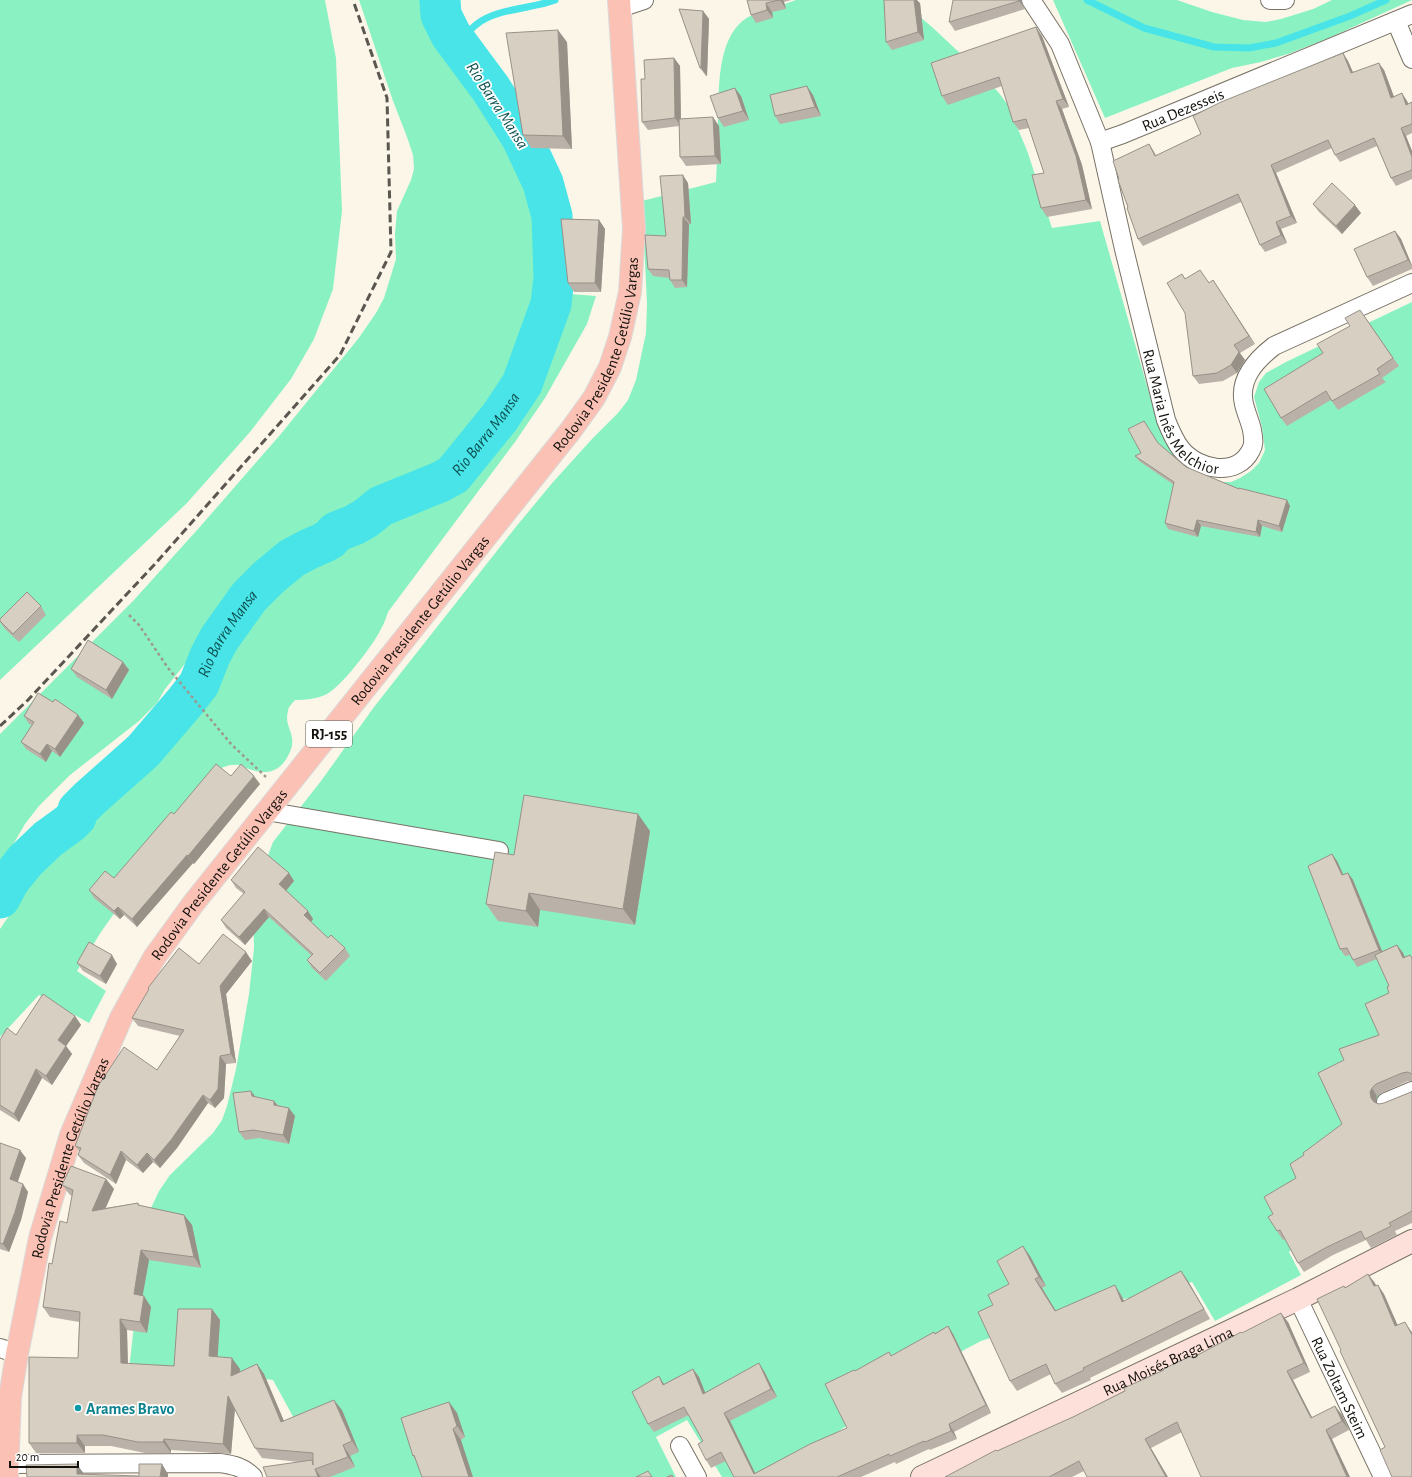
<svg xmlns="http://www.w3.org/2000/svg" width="1412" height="1477" font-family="'Alegreya Sans',sans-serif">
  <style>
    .green { fill: #8af2c2 }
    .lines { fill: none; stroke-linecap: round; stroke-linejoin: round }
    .stream { stroke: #48e4e7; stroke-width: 7 }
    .river { stroke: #48e4e7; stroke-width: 41 }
    .street-casing { stroke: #787267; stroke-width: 20 }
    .secondary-casing { stroke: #787267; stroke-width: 24 }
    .primary-casing { stroke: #d9d9d8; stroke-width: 24 }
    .path { stroke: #9d998f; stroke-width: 2.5; stroke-dasharray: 3 3; stroke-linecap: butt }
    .street { stroke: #fff; stroke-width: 18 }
    .secondary { stroke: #fee0da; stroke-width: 22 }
    .primary { stroke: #fcc1b5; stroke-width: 22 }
    .rail { stroke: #5a5750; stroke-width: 3; stroke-dasharray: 8 4; stroke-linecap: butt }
    .wall { fill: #bab2a8 }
    .shaded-wall { fill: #979188 }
    .building { fill: #d8cfc3; stroke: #979188 }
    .culture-dot { fill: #0f9aa8; stroke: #fff; stroke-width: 1.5 }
    .labels { text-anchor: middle; stroke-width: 3.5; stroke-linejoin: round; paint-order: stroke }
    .shield { fill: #fff; stroke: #5a5855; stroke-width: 1 }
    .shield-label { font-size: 15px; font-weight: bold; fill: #13110c }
    .street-label { font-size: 16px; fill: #13110c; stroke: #fff }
    .culture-label { font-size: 16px; font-weight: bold; fill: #0d838f; stroke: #fff; text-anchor: start }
    .water-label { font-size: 17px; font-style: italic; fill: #0e5152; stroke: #fff }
  </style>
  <rect width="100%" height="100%" fill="#fcf6e9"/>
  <path class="green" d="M0,0H325L336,58L342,211L333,289L314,339L291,379L250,432L186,504L0,680Z
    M359,0H428L473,87L504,144L531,197L540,224L545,246L541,277L533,310L509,375L478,430L463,450L448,461L424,475L344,508L272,554L254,571L242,585L232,605L208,639L184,665L165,689L157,703L139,721L70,775L39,806L25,824L0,867V734L133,601L198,529L280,435L358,339L376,313L384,298L396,259L395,234L397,211L411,180L414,169L413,155L407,137L393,101Z
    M796,0H895L913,11L932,27L976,68L999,93L1008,105L1028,153L1052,228L1100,221L1153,407L1164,436L1188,466L1200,474L1223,482H1231L1240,478L1251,471L1259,463L1265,450L1262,427L1254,397L1259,382L1266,373L1288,361L1412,302V1053L1401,1065L1380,1095L1363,1141L1350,1187L1289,1252L1301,1275L1215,1321L1192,1282L1143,1296L1091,1304L981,1341L932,1367L823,1442L759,1477H722L687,1420L656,1437L676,1477H326L273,1380L248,1377L129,1370L142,1253L151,1208L159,1191L170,1175L213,1133L222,1120L227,1106L236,1069L249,994L254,948L253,909L261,874L273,842L321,781L374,707L515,528L553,482L592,439L618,413L628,400L636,380L646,333L647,304L642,201L716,182C717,160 718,138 718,117C719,91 718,61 730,37C734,29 740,22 748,17Z
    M1053,0H1177L1212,12L1243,20L1266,22L1281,19L1313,9L1332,0H1412L1329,38L1288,54L1261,62L1232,68L1105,118Z
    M564,233L570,294L596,296L587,324L545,398L515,442L388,612C386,618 384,624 381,629C374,644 339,690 325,695C316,699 305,700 295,700C292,704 288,707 288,711C283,729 300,734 288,756C280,771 268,775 252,770C247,769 242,765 238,765C229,764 221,768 214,772L101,932L77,971L106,991L89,1023L39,995L0,1037V929L31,883L56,853L101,805L160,750L195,714L212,690L227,658L235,643L245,630L256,607L268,595L294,575L322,557L354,538L422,504L468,475L486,457L511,424L529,396L548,358L558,320L561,298Z"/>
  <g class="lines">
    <path class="stream" d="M1087,0L1144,28L1214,47L1249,48L1276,43L1350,16L1386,0
      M458,45C464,38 470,29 477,24C497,8 532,9 555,0"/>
    <path class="river" id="s1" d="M0,898L9,881L25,861L48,839L70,823L76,817L78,810L89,799L143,751L185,702L199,684L210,656L219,639L249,597L269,577L292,558L309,549L323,543L330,539L336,532L354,525L366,518L381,506L440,482L453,475L500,417L522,384L551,304L554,277L552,216L543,183L522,138L491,89L451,35L441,15L440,0"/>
    <defs>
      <g id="street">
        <path id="s2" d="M1031,0L1060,44L1100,142L1124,249L1166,420C1170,430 1174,440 1181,449C1198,470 1237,478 1251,450C1255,443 1253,438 1252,430C1250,421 1246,413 1244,404C1238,379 1256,360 1274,346L1412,283"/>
        <path d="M1270,0H1285"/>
        <path d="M620,8L644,0"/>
        <path d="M1396,21L1412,59"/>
        <path id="s3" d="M1100,142L1123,134L1412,14"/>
        <path d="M266,811L499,851"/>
        <path d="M1386,1102L1412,1091"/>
        <path id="s4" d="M1298,1299L1383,1477"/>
        <path d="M0,1348L17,1354"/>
        <path d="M680,1446L697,1477"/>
        <path d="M7,1464L220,1463C233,1465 244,1467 253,1477"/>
      </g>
      <g id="secondary">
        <path id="s5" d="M922,1477L1298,1299L1412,1241"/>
      </g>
      <g id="primary">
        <path id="s6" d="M7,1477L10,1397L17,1354L40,1238L71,1135L121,1018L154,958L193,904L571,430L594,398L610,367L620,337L630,292L634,229L619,0"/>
      </g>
    </defs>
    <use href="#street" class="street-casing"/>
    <use href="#secondary" class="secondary-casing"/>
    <use href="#primary" class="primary-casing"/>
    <path class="path" d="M129,615L139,625L168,668L231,744L266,777"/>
    <use href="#street" class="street"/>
    <use href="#secondary" class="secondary"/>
    <use href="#primary" class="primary"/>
    <path class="rail" d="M0,726L28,700L154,565L340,355L391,252L387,98L353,0"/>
  </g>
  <path class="wall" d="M747,0H791L784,2L786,9L772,12L773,18L756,23L751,15Z
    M1021,0L1025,9L955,31L949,22Z
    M920,3L924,40L892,50L886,42Z
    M703,11L709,19L707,76H706L700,68Z
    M1042,36L1069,107L1062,109L1082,165L1092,209L1047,217L1041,208L1044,173L1029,128L1019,130L1013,122L1002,86L948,105L942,96Z
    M567,42L572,149L531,148L523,135Z
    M1343,53L1348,61L1353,72L1384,70L1394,97L1407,101L1408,104L1412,102V133L1406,136L1412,151V179L1396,186L1391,178L1377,146L1340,162L1335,155L1332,148L1276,173L1297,223L1281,229L1287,243L1265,252L1260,245L1241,202L1143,246L1138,239L1119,179L1149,144L1154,152L1156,156L1201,134Z
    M674,58L680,66L681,119L719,126L721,164L686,166L680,157L679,126L648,130L642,122L645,79Z
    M813,95L821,116L780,124L775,116Z
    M741,96L749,120L724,127L718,118Z
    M688,183L691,224H689L687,287L675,288L670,280L669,278L653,276L648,269L666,236Z
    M1313,204L1361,213L1342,234L1319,212Z
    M599,220L605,229L601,292H574L568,283Z
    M1395,231L1401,239L1412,265V269L1373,286L1367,277Z
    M1185,279L1209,283L1213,280L1255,344L1240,353L1245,360L1237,373L1223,381L1199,384L1193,376Z
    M1360,310L1399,366L1382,378L1386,382L1338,410L1331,400L1287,426L1281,418L1323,353L1350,326Z
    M1159,444L1186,467L1239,489L1287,500L1290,506L1282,532L1262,526L1260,537L1201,526L1198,537L1168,529L1165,523L1174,485L1139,461L1135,456Z
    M41,606L46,615L19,642L5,629L0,622V619Z
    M123,662L129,670L112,699L77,677L71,669Z
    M53,702L78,715L84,723L60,757L52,751L46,762L26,749L21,742L32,725L29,724L24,716Z
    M231,776L260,784L194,864L193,863L137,927L124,915L120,919L94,898L89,890L114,878L174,814Z
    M650,831L635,925L540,910L538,927L498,921L486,904L514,855Z
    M1332,854L1337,861L1343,875L1348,873L1353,880L1382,951L1397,945L1403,953L1405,957H1412V1081H1408L1382,1093L1377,1096L1376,1100V1103L1379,1104L1384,1103L1411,1092L1412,1091V1223L1395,1231L1397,1235L1371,1248L1366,1240L1333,1255L1304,1272L1298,1263L1285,1239L1283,1240L1277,1231L1273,1214L1296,1178L1304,1155L1342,1124L1344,1060L1379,1035L1389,993V986L1377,959L1357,967L1353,960L1350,955L1345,956L1340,949Z
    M289,873L294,881L286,890L308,911L313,919L311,922L328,938L345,948L350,956L326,981L312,968L307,960L311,955L269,917L245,945L226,928L221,920L244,894L236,888L231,880Z
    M252,961L226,994L236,1063L226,1064L224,1098L215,1108L208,1103L177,1148L160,1168L153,1162L143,1173L126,1160L116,1184L84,1163L78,1155L80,1152L75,1146L157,1070L180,1036L138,1026L132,1018L149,989L148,988L199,964Z
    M77,963L117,964L106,984L83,971Z
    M75,1016L81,1025L66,1046L72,1054L52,1085L42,1078L19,1122L0,1110V1040Z
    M251,1091L255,1097L274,1101L278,1105L295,1116L289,1144L259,1138L245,1140L239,1132Z
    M0,1143L26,1158L17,1182L28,1192L21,1220L9,1252L0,1249Z
    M106,1179L114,1189L105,1208L138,1203L140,1206L184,1215L192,1225L201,1268L149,1260L142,1296L151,1307L147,1333L127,1330L128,1364L174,1366L212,1309L220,1320L217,1357L240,1369L239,1372L257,1364L264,1374L284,1421L342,1410L359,1452L350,1456L355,1467L330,1477H267L299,1462L262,1458L255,1448L235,1410L231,1454L171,1450V1453H145L111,1446H85V1453H36L29,1443L78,1358L79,1322L50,1317L43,1307L52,1264L67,1223L72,1196L70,1195L62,1185Z
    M1030,1256L1046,1286L1042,1288L1056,1311L1121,1295L1124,1301L1181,1271L1188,1281L1210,1319L1090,1378L1091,1380L1062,1393L1055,1384L1051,1374L1017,1391L1010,1381L993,1305Z
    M1288,1322L1310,1372L1293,1380L1312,1418L1335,1406L1342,1415L1349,1430L1332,1439L1182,1432L1151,1448L1084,1471L1072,1477H945L997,1451L1073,1417L1191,1356L1192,1358L1243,1333Z
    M948,1326L953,1334L991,1413L954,1432L957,1439L930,1450L929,1449L896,1464L895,1462L861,1477H734L726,1461L711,1468L706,1460L703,1441L689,1415L654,1432L648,1424L664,1384L693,1369L699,1377L705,1393L764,1371L777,1397L730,1421L755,1473L847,1428L855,1371L889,1352L891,1356L935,1333Z
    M449,1402L457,1413L465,1437L461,1440L416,1461L413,1456Z"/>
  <path class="shaded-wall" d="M780,0H783L784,2L786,9Z
    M914,0H917L920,3L924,40L918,32Z
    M1018,0H1021L1025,9L1019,1Z
    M766,3L772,12L773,18L767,10Z
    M703,11L709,19L707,76L701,68Z
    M1036,27L1042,36L1069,107L1063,99Z
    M558,30L567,42L572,149L563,136Z
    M1343,53L1348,61L1356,80L1351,73Z
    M674,58L680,66L681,126L675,118Z
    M1379,63L1384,70L1397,105L1391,98Z
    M807,86L813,95L821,116L815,107Z
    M735,88L741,96L749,120L743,111Z
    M1402,93L1407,101L1412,112L1406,105Z
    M1056,101L1062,109L1082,165L1092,209L1086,200Z
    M713,117L719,126L721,164L715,156Z
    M1401,128L1406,136L1412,151V157Z
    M1149,144L1154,152L1160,164L1155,156Z
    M1271,165L1276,173L1297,223L1291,216Z
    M683,175L688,183L691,224L685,217Z
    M1355,205L1361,213L1342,234L1336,226Z
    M683,217L689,224L687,287L682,280Z
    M599,220L605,229L601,292L595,283Z
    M1276,222L1281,229L1287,243L1281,235Z
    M1395,231L1401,239L1412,266L1408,260Z
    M1213,280L1219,289L1255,344L1249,336Z
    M1234,345L1245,360L1237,373L1231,365Z
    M1287,500L1290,506L1282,532L1279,526Z
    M1197,520L1201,526L1198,537L1194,531Z
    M1258,520L1262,526L1260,537L1256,532Z
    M123,662L129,670L112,699L106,690Z
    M78,715L84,723L60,757L55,749Z
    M47,744L52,751L46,762L40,754Z
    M254,776L260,784L194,864L188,856Z
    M638,814L650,831L635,925L623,909Z
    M1332,854L1337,861L1347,882L1342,875Z
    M187,855L193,863L137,927L132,919Z
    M289,873L294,881L285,892L279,884Z
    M1348,873L1353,880L1384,956L1379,950Z
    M529,893L540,910L538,927L526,911Z
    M118,907L124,915L120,919L114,911Z
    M264,909L269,917L245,945L239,937Z
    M308,911L313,919L310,923L304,915Z
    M1397,945L1403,953L1409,967L1403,958Z
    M246,952L252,961L226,994L236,1063L231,1054L220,986Z
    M112,955L117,964L106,984L100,976Z
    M75,1016L81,1025L64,1049L58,1040Z
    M66,1046L72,1054L52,1085L46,1076Z
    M220,1056L226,1064L224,1098L215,1108L210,1100Z
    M36,1069L42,1078L19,1122L14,1114Z
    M1372,1088L1377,1096L1376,1100L1377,1106L1371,1098L1370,1092Z
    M251,1091L257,1099L252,1096Z
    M203,1095L208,1103L177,1148L160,1168L154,1160Z
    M274,1101L280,1109L274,1105Z
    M289,1108L295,1116L289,1144L283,1135Z
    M20,1150L26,1158L16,1187L10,1179Z
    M121,1151L126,1160L116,1184L110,1175Z
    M147,1153L153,1162L143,1173L137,1165Z
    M106,1179L114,1189L100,1221L92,1211Z
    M23,1184L28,1192L21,1220L9,1252L3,1244Z
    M184,1215L192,1225L201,1268L194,1257Z
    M1023,1246L1030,1256L1046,1286L1039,1277Z
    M141,1250L149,1260L141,1305L134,1294Z
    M1181,1271L1188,1281L1210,1319L1204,1309Z
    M1368,1274L1375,1283L1380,1294L1374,1286Z
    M1035,1279L1042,1288L1062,1321L1055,1311Z
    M1115,1285L1121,1295L1129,1311L1122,1302Z
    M1378,1285L1384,1294L1402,1335L1395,1326Z
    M144,1296L151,1307L147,1333L140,1322Z
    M212,1309L220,1320L217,1367L209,1356Z
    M1281,1313L1288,1322L1310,1372L1304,1363Z
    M120,1319L127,1330L128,1374L121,1363Z
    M1405,1322L1411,1331L1412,1332V1335Z
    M948,1326L953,1334L991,1413L986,1405Z
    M232,1358L240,1369L238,1387L231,1376Z
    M759,1363L764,1371L777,1397L771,1389Z
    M257,1364L264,1374L289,1433L281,1422Z
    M693,1369L699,1377L709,1402L703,1394Z
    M1287,1371L1293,1380L1317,1427L1311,1418Z
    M659,1376L664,1384L663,1385Z
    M228,1396L235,1406L231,1454L223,1444Z
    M334,1400L342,1410L359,1452L352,1441Z
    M449,1402L457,1413L465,1437L457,1426Z
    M1335,1406L1342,1415L1349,1430L1342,1421Z
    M724,1413L730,1421L757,1477L754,1474Z
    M949,1424L954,1432L957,1439L951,1431Z
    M453,1429L461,1440L473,1477H469Z
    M1326,1430L1332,1439L1350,1477H1347Z
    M77,1435L85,1446V1453L77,1443Z
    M164,1439L171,1450V1453L163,1442Z
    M1145,1439L1151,1448L1168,1477H1166Z
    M343,1445L350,1456L355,1467L348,1457Z
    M77,1464L84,1474V1477L77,1474Z
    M162,1464L168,1474V1477H160Z
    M315,1469L321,1477H318Z"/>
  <path class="building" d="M747,0H780L766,3L767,10L751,15Z
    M884,0H914L918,32L886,42Z
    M953,0H1018L1019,1L949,22Z
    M679,9L703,11L701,68H700Z
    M1036,27L1063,99L1056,101L1076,156L1086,200L1041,208L1032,175L1044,173L1026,119L1013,122L999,77L942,96L931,63Z
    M558,30L563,136L523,135L506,33Z
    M1343,53L1351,73L1379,63L1391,98L1402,93L1406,105L1412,102V124L1401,128L1412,157V170L1391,178L1374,138L1335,155L1328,140L1271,165L1291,216L1276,222L1281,235L1260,245L1238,194L1138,239L1127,208L1128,207L1118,180L1119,179L1113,161L1149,144L1155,156L1201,134L1193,116L1221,102Z
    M674,58L675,118L642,122L641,79H645L644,60Z
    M807,86L815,107L775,116L770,95Z
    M735,88L743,111L718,118L710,96Z
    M713,117L715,156L680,157L679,119Z
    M683,175L685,217H683L682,280H670L669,270L648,269L645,235L666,236L660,176Z
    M1332,183L1355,205L1336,226L1313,204Z
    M561,219L599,220L595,283H568Z
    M1395,231L1408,260L1367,277L1354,249Z
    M1200,270L1209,283L1213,280L1249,336L1234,345L1239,352L1231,365L1217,373L1193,376L1185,313L1167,283L1182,274L1185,279Z
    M1360,310L1393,358L1377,369L1380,374L1332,401L1326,391L1281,418L1264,389L1323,353L1317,344L1350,326L1345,318Z
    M1144,421L1158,443L1186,467L1239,489V488L1287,500L1279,526L1258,520L1256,532L1197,520L1194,531L1165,523L1174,482L1135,456L1141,453L1128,429Z
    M27,592L41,606L13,634L0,621V619Z
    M88,640L123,662L106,690L71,669Z
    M38,693L53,702L55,699L78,715L55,749L47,744L40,754L21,742L34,722L24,716Z
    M216,764L231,776L241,764L254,776L188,856L187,855L132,919L118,907L114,911L89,890L105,871L114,878L171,812L174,814Z
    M524,795L638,814L623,909L529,893L526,911L486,904L495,852L514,855Z
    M258,847L289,873L279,884L308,911L304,915L328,938L331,935L345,948L320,973L307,960L313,954L264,909L239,937L221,920L245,892L231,880Z
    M1332,854L1342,875L1348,873L1379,950L1353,960L1347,948L1340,949L1308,866Z
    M223,934L246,952L220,986L231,1054L220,1056L218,1089L210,1100L203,1095L171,1140L154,1160L147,1153L137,1165L121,1151L110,1175L78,1155L81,1148L75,1146L98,1086L124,1047L157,1070L184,1030L132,1018L149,989L148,988L179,948L199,964Z
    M89,942L112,955L100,976L77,963Z
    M1397,945L1403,958L1410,955L1412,958V1074L1408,1072L1402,1073L1376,1084L1372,1088L1370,1092L1371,1098L1374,1102L1379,1104L1384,1103L1411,1092L1412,1091V1211L1389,1223L1391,1226L1365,1239L1361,1231L1327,1247L1298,1263L1280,1230L1277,1231L1268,1217L1273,1214L1264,1197L1296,1178L1290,1164L1304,1155L1303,1153L1342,1124L1318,1073L1344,1060L1339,1049L1379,1035L1365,1004L1389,993L1387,987L1389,986L1375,955Z
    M43,994L75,1016L58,1040L66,1046L46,1076L36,1069L14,1114L0,1105V1040L7,1028L16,1035Z
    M251,1091L252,1096L274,1101V1105L289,1108L283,1135L253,1130L239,1132L233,1093Z
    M0,1143L20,1150L10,1179L23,1184L15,1212L3,1244L0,1243Z
    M71,1166L106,1179L92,1211L138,1203V1205L184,1215L194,1257L141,1250L134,1294L144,1296L140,1322L120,1319L121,1363L174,1366L178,1309H212L209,1356L232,1358L231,1376L257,1364L281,1422L334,1400L352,1441L343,1445L348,1457L315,1469L318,1477H267L263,1467L312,1460L313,1465V1453L255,1448L228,1396L223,1444L164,1439L163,1442H138L103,1435H77V1443H29V1357L78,1358L80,1312L43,1307L49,1263L52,1264L60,1221L67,1223L73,1190L62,1185Z
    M1023,1246L1039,1277L1035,1279L1055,1311L1115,1285L1122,1302L1181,1271L1204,1309L1083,1368L1084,1370L1055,1384L1046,1364L1010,1381L978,1312L993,1305L988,1295L1009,1284L997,1261Z
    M1368,1274L1374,1286L1378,1285L1395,1326L1405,1322L1412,1335V1477H1392L1380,1450L1385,1447L1340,1351L1341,1350L1317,1299L1344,1286L1345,1288Z
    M1281,1313L1304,1363L1287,1371L1311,1418L1335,1406L1342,1421L1326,1430L1347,1477H1201L1177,1422L1145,1439L1166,1477H1087L1079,1461L1049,1477H945L996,1450L997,1451L1073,1417L1125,1391L1124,1388L1164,1370L1163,1369L1191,1356L1192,1358L1241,1332L1242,1333Z
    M948,1326L986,1405L949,1424L951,1431L925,1442L924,1441L890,1456L889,1454L837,1477H734L721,1452L706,1460L698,1444L703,1441L684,1407L648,1424L632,1392L659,1376L663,1385L693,1369L703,1394L759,1363L771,1389L724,1413L754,1474L810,1444L847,1428L825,1384L854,1370L855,1371L889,1352L891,1356L934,1332L935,1334Z
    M449,1402L457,1426L453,1429L469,1477H422L414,1455L413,1456L401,1418Z
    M77,1464V1474L139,1476V1464H162L160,1477H27L26,1465Z
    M648,1471L652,1477H636Z
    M672,1475L673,1477H667Z"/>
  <circle class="culture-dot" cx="78" cy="1408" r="4"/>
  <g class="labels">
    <rect class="shield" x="306" y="721" width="46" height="26" rx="3"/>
    <g class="shield-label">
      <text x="329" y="739">RJ-155</text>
    </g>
    <g class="street-label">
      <text dy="6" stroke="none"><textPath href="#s3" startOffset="89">Rua Dezesseis</textPath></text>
      <text dy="6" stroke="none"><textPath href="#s6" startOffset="1299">Rodovia Presidente Getúlio Vargas</textPath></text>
      <text dy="6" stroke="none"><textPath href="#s2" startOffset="446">Rua Maria Inês Melchior</textPath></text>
      <text dy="6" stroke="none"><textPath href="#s6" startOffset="975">Rodovia Presidente Getúlio Vargas</textPath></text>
      <text dy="6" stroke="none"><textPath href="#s6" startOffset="651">Rodovia Presidente Getúlio Vargas</textPath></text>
      <text dy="6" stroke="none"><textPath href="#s6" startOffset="327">Rodovia Presidente Getúlio Vargas</textPath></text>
      <text dy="6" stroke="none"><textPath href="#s5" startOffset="272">Rua Moisés Braga Lima</textPath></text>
      <text dy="6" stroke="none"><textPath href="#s4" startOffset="98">Rua Zoltam Steim</textPath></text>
    </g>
    <g class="culture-label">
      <text x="86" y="1414">Arames Bravo</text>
    </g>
    <g class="water-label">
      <text transform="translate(498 105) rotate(57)" y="6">Rio Barra Mansa</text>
      <text dy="6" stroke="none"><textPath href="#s1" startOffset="689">Rio Barra Mansa</textPath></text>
      <text dy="6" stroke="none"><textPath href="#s1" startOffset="353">Rio Barra Mansa</textPath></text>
    </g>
  </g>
  <path d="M10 1461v6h68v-6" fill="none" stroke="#13110c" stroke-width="2"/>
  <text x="16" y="1461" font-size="12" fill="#13110c" stroke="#ffffff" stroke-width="3" paint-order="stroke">20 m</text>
</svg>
